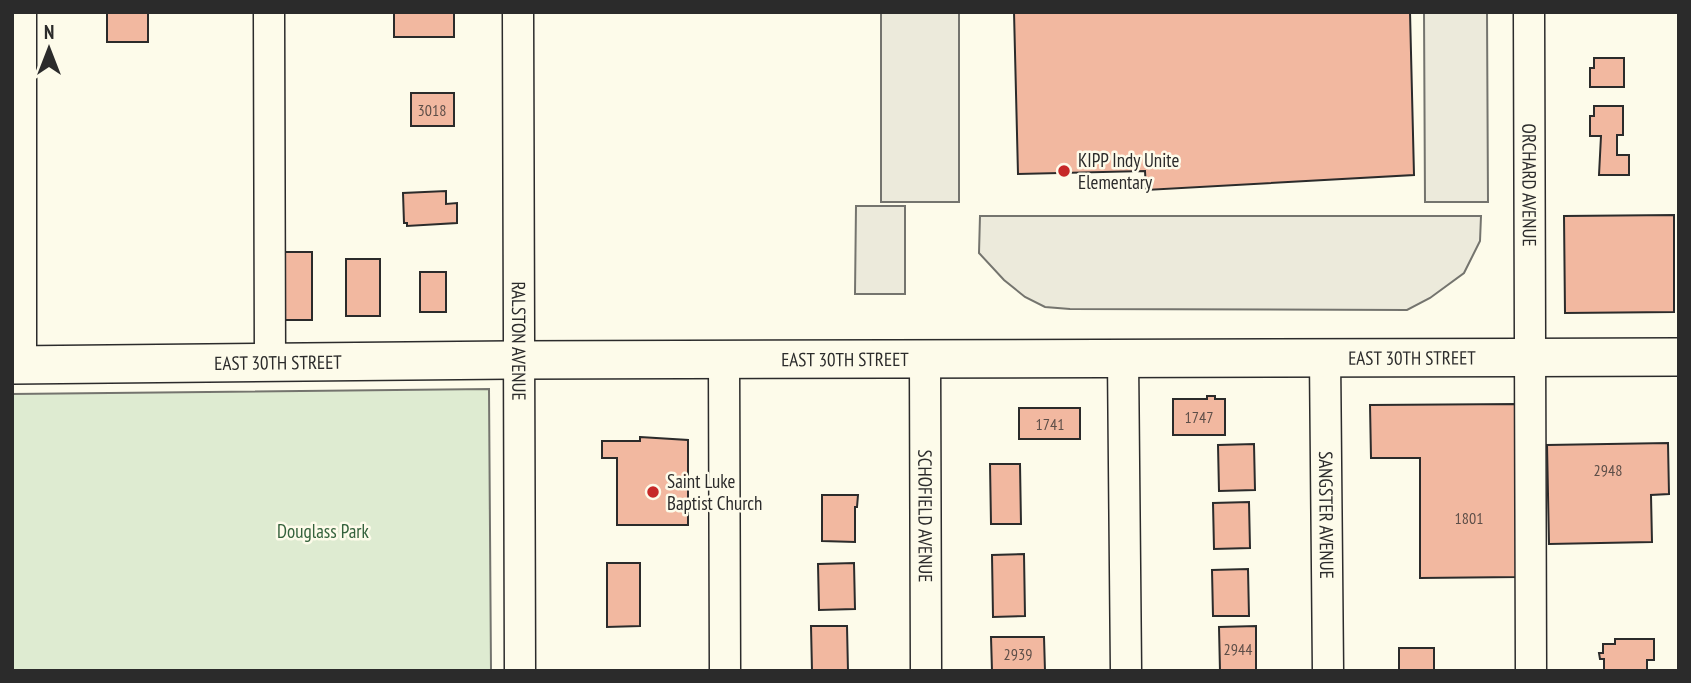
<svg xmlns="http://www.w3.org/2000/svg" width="1691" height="683" font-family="'PT Sans Narrow',sans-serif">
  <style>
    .green { fill: #deebd1; stroke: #74746e; stroke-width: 2 }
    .parking { fill: #eceadb; stroke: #74746e; stroke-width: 2 }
    .building { fill: #f2b8a0; stroke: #2b2b2b; stroke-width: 2 }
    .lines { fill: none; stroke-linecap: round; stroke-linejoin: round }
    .minor-casing { stroke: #2b2b2b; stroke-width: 33 }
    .major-casing { stroke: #2b2b2b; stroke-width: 40 }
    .minor { stroke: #fdfbea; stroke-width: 30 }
    .major { stroke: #fdfbea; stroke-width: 37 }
    .poi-dot { fill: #c62828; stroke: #fdfbea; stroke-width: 2.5 }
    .labels { text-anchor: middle; stroke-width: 5; stroke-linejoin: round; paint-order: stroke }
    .number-label { font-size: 16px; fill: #5d4e48 }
    .poi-label { font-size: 19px; fill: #2b2b2b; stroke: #fdfbea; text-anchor: start }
    .street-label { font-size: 19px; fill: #2b2b2b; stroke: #fdfbea }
    .park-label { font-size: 19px; fill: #34623c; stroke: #fdfbea }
  </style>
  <rect width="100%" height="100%" fill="#fdfbea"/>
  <path class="green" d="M489,389L491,671H12V394Z"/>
  <path class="parking" d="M881,12H959V202H881Z
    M1424,12H1487L1488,202H1425Z
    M856,206H905V294H855Z
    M980,216H1481L1480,241L1464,273L1430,298L1407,310L1070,309L1045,307L1025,297L1004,280L979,253Z"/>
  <path class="building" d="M107,12H148V42H107Z
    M394,12H454V37H394Z
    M1014,12H1410L1414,175L1146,190L1145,171L1018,174Z
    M1594,58H1624V87H1590V68H1594Z
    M411,93H454V126H411Z
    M1594,106H1623V135H1617V155H1629V175H1599L1601,136H1590V116H1594Z
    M446,191V204L457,203V223L407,226V223H404L403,193Z
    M1674,215V312L1565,313L1564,216Z
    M281,252H312V320H280Z
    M346,259H380V316H346Z
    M420,272H446V312H420Z
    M1207,396H1215V399H1225V435H1173V399H1207Z
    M1517,404L1518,577L1420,578V458H1371L1370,405Z
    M1019,408H1080V439H1019Z
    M640,437L688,440V525H617V458H602V441H640Z
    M1668,443L1669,494L1651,495L1652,542L1549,544L1547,445Z
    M1254,444L1255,490L1219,491L1218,445Z
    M990,464H1020L1021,524H991Z
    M822,495H858L857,507H855V542L822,541Z
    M1249,502L1250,548L1214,549L1213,503Z
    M1024,554L1025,616L993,617L992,555Z
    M607,563H640V626L607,627Z
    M854,563L855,609L819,610L818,564Z
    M1248,569L1249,616H1213L1212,570Z
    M811,626H847L848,671H812Z
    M1256,626V671H1220L1219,627Z
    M991,637H1044L1045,671H992Z
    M1615,639H1654V660H1647V671L1604,670V659H1600L1599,653H1603V644H1615Z
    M1399,648H1434V671H1399Z"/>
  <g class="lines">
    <defs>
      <g id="minor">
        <path d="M21,12V365"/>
        <path d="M269,12L270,362"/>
        <path id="s1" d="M518,12L520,671"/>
        <path id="s2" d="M1529,12L1531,671"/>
        <path id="s3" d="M1325,357L1328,671"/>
        <path d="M1123,359L1126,671"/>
        <path d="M724,360L725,671"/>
        <path id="s4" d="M925,360L926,671"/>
      </g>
      <g id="major">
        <path id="s5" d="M12,365L518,360L1679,357"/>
      </g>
    </defs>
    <use href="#minor" class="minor-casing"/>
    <use href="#major" class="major-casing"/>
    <use href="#minor" class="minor"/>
    <use href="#major" class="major"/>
  </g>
  <g class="poi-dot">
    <circle cx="1064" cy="171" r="7"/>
    <circle cx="653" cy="492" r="7"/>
  </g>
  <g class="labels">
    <g class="number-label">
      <text x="432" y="116">3018</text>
      <text x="1199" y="423">1747</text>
      <text x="1050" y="430">1741</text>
      <text x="1608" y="476">2948</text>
      <text x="1469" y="524">1801</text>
      <text x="1238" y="655">2944</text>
      <text x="1018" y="660">2939</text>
    </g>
    <g class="poi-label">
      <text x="1078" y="167">KIPP Indy Unite<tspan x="1078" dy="22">Elementary</tspan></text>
      <text x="667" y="488">Saint Luke<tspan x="667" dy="22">Baptist Church</tspan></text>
    </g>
    <g class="street-label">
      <text dy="7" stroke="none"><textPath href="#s2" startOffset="173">ORCHARD AVENUE</textPath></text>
      <text dy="7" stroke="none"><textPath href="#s1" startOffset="329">RALSTON AVENUE</textPath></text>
      <text dy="7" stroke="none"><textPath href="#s5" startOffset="1400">EAST 30TH STREET</textPath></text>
      <text dy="7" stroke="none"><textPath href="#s5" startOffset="833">EAST 30TH STREET</textPath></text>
      <text dy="7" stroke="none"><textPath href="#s5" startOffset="266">EAST 30TH STREET</textPath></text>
      <text dy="7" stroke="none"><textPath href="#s3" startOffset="158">SANGSTER AVENUE</textPath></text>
      <text dy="7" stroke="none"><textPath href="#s4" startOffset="156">SCHOFIELD AVENUE</textPath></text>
    </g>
    <g class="park-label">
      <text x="323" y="538">Douglass Park</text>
    </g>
  </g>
  <rect width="1691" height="683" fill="none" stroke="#2b2b2b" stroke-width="28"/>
  <g transform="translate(49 49)" stroke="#fdfbea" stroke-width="5" paint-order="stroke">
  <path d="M0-5L12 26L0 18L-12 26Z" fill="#2b2b2b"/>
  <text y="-10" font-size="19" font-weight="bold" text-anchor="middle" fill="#2b2b2b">N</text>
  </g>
</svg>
